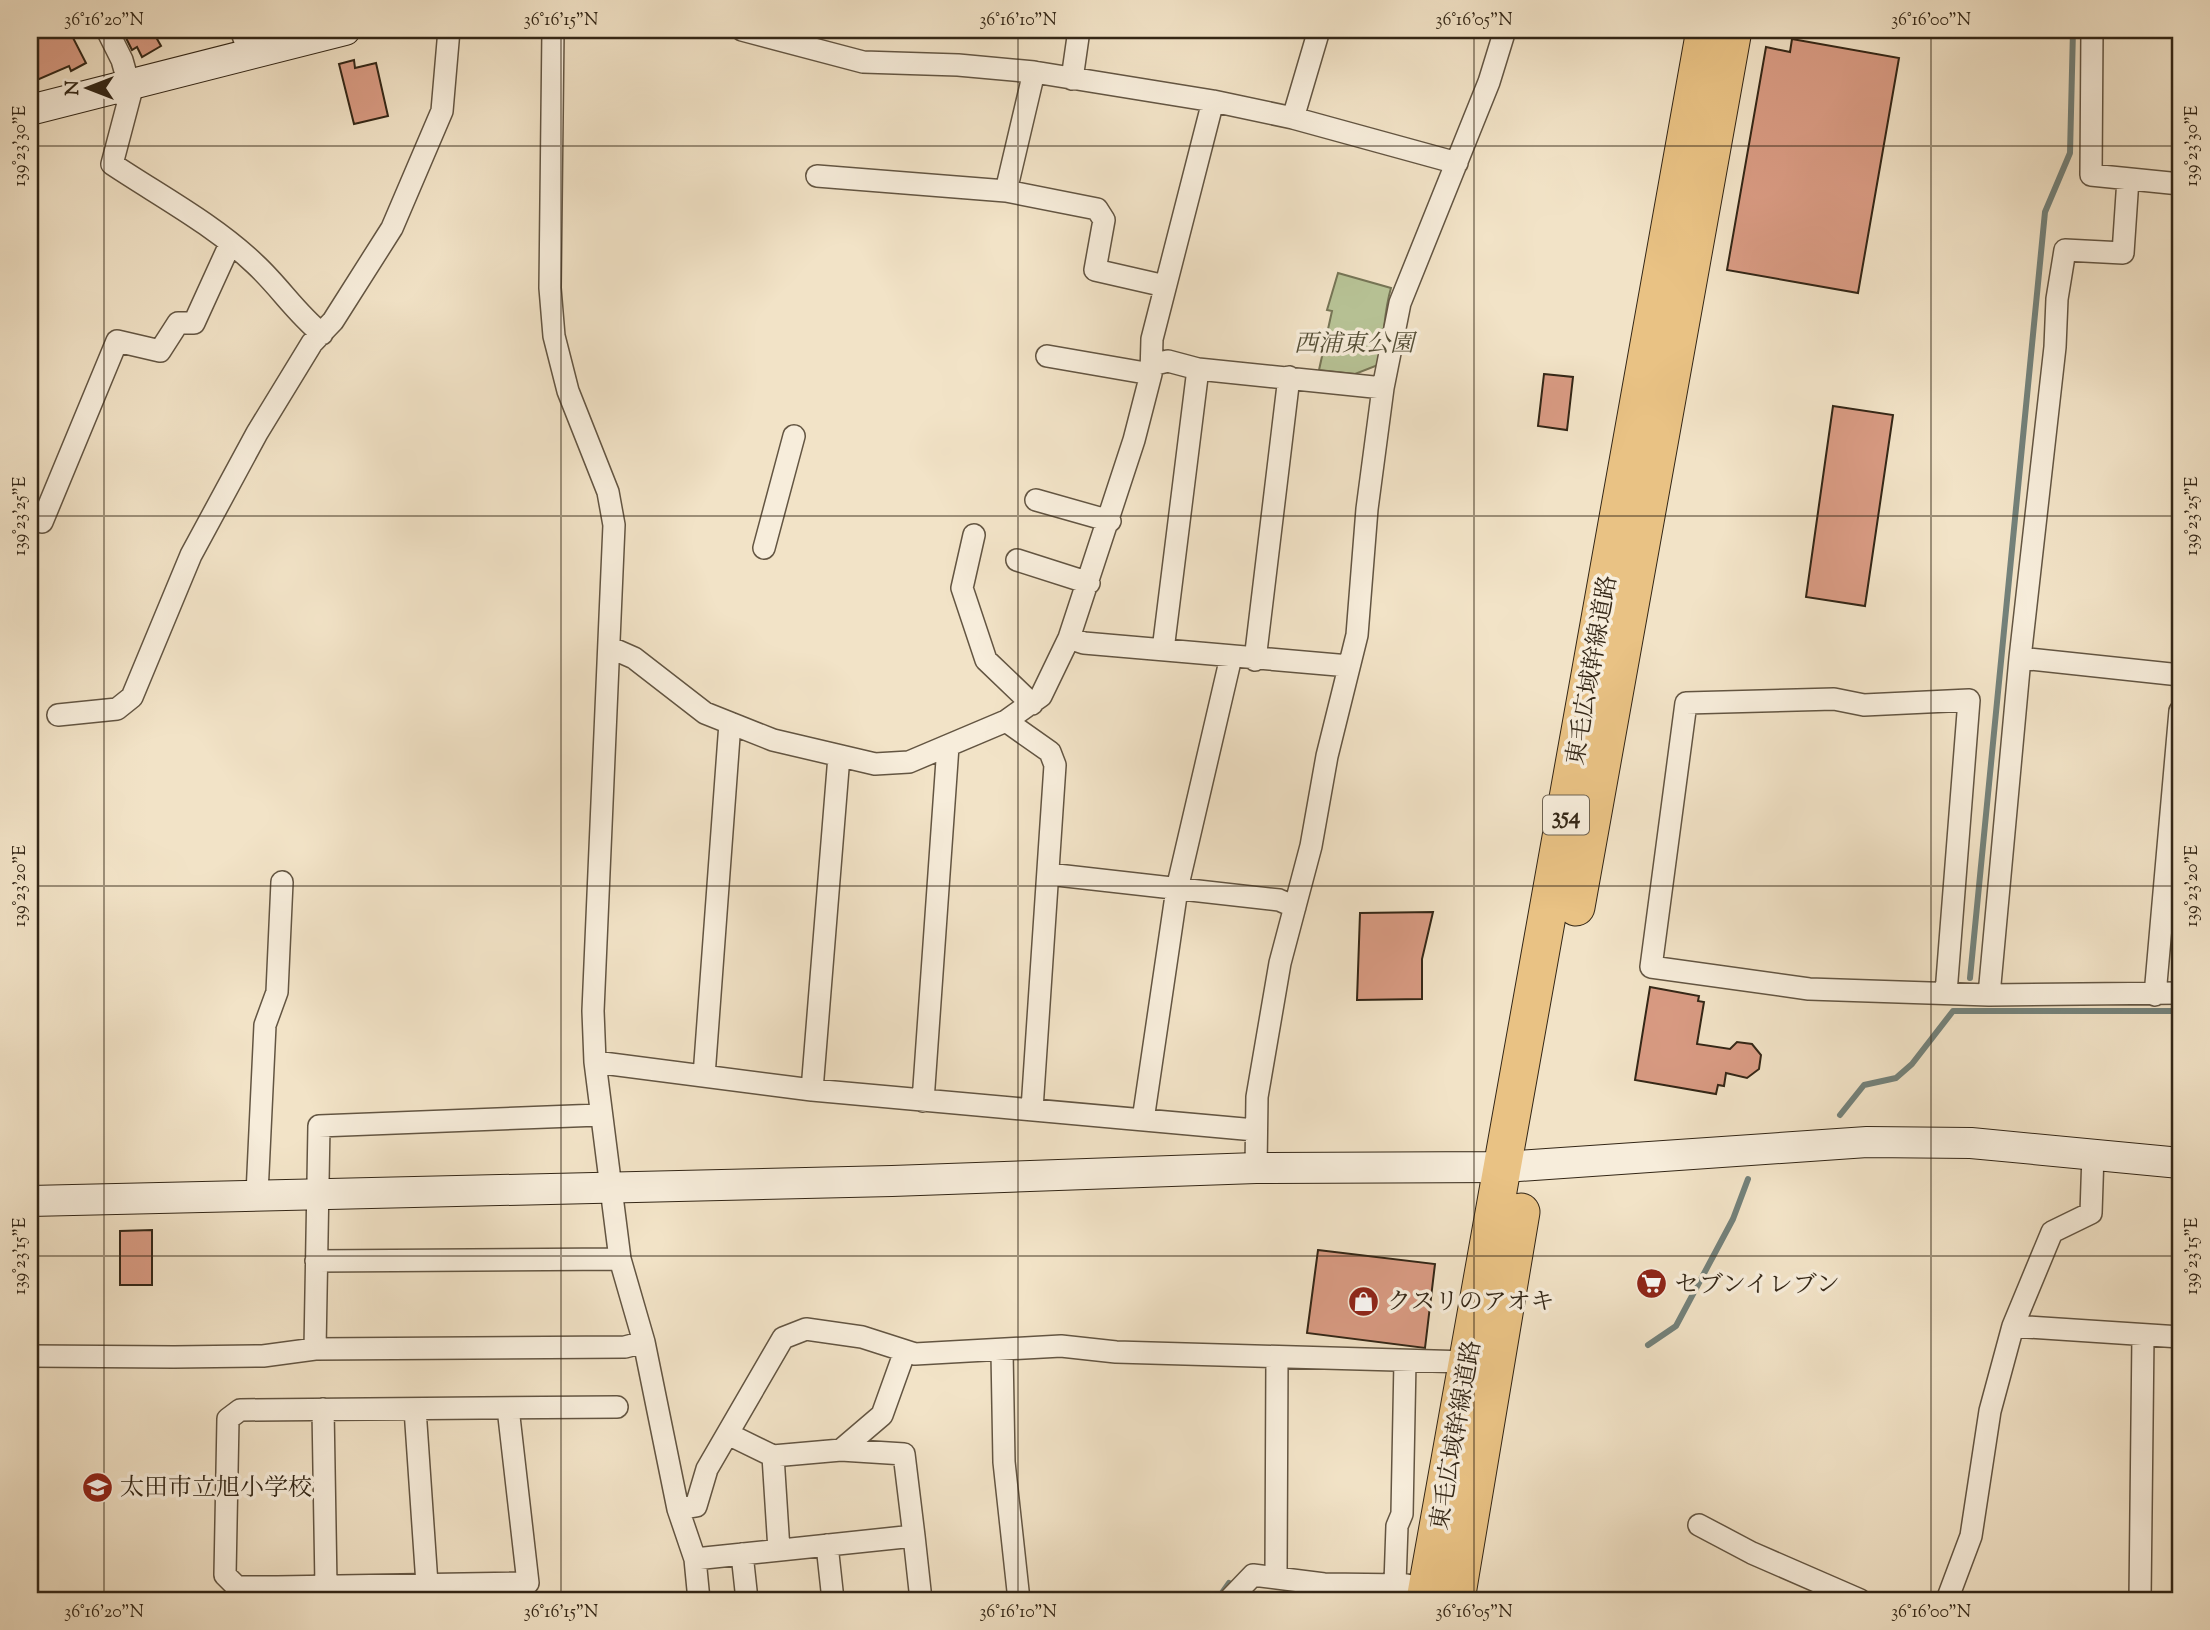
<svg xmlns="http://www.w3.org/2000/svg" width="2210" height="1630" font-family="'Sorts Mill Goudy','Noto Serif JP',serif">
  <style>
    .green { fill: #b8c497; stroke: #767556; stroke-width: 2 }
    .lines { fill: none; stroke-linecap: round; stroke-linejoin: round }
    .stream { stroke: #73817a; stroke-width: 6 }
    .building { fill: #d99b83; stroke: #332616; stroke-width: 2 }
    .street-casing { stroke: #635542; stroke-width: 24 }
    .secondary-casing { stroke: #332616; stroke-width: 32 }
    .highway-casing { stroke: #332616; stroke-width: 39 }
    .street { stroke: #f7eddb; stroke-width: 21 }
    .secondary { stroke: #f7eddb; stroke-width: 30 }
    .highway { stroke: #e9c284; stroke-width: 37 }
    .ticks { fill: none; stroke: #332616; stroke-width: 2; stroke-opacity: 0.45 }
    .labels { text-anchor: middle; stroke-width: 7; stroke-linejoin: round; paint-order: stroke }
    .shield { fill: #f7eddb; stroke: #6e6251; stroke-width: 2 }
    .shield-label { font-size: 23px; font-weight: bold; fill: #332616 }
    .park-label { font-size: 24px; font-style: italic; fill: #544e36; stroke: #f7eddb }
    .street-label { font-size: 24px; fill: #332616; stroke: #f7eddb }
    .poi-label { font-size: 24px; fill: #332616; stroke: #f7eddb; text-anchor: start }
    .neatline { fill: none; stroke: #332616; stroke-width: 2.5 }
    .ticks-label { font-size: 18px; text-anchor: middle; fill: #332616 }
  </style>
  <rect width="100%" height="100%" fill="#f2e3c7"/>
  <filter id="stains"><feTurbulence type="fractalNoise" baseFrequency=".00286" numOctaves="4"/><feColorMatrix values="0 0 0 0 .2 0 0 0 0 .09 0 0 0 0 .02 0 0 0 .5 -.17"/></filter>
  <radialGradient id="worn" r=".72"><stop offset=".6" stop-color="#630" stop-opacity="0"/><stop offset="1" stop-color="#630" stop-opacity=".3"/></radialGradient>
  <path class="green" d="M1338,273L1391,288C1383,314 1385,339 1378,365L1355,374L1319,370L1332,311L1327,310Z"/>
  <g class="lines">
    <path class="stream" d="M1970,978L2045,212L2070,153L2073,30
      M1840,1115L1864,1085L1896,1078L1912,1064L1953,1011H2180
      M1648,1345L1676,1326L1733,1219L1748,1179
      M1217,1600L1229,1583"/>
  </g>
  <path class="building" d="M30,30H69L86,63L71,71L69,66L30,83Z
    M122,30H152L161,46L142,57L137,47L132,50Z
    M1792,39L1899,58L1858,293L1727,270L1766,47L1790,52Z
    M354,60L355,68L376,63L388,116L354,124L339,64Z
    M1544,374L1573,377L1567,430L1538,426Z
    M1833,406L1893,415L1865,606L1806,597Z
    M1433,912L1422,959V999L1357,1000L1360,913Z
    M1650,987L1699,996L1698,1001L1704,1002L1697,1044L1730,1049L1737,1042L1752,1044L1761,1055L1759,1069L1747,1078L1726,1073L1724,1086L1718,1085L1716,1094L1635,1080Z
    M152,1230V1285H120V1231Z
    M1318,1250L1435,1264L1425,1348L1307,1333Z"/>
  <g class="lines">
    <defs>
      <path id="street" d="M107,30L122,60L131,92L112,164C160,196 213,224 255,264C279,286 296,313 322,334
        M241,30L249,52
        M553,30L550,288L554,336L568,391L608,492L614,525L593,1011L595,1062L620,1259L644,1342L678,1509L695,1559L699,1600
        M742,30L863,62L958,65L1034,72L1213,101L1293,118L1457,163
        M2092,30L2091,175L2180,184
        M1034,72L1006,191L1097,209L1104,220L1095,270L1165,286
        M1072,79L1079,30
        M1293,118L1319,30
        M817,176L1006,191
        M1047,356L1151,374
        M1151,365L1168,361L1198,369L1383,388
        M1036,500L1110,521
        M42,522L117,341L160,351L178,323H194L230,244
        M974,535L962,588L986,660L1032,704
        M764,548L794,436
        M1017,560L1089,583
        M1069,638L1084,643L1349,666
        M609,647L634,658L705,713L773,740L875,764L909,762L1006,721L1041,696L1069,638L1134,440L1151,374L1152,339L1213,101
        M1163,650L1198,369
        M2020,658L2180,675
        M1255,660L1289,377
        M58,715L117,709L132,697L191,555L257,433L312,343L333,321L392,228L442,111L449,30
        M1006,721L1050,752L1055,765L1032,1109
        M1048,874L1279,900L1295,907
        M1946,993L1969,700L1864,705L1834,699L1686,703L1651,967L1809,989L1989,995L2180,993
        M1989,995L2020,658L2055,347L2057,299L2065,250L2123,253L2128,179
        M2155,995L2180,711
        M595,1062L812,1090L1255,1130
        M704,1076L730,723
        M812,1090L839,756
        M923,1101L948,746
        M1143,1120L1177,889L1231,657
        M1256,1168L1257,1097L1280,963L1311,846L1327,756L1357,635L1367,509L1383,388L1400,303L1489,82L1505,30
        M257,1194L265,1025L277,992L282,882
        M316,1261L620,1259
        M2013,1326L2180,1337
        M315,1349L319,1126L599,1115
        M1002,1352L1004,1462L1019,1600
        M30,1356L174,1357L263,1356L315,1349L625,1347L644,1342
        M323,1409L326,1586
        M415,1409L427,1584
        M728,1434L773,1456L841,1450L882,1415L905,1351
        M773,1456L779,1550
        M678,1509L696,1506L707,1469L783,1338L806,1329L862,1337L915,1354L1061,1346L1116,1352L1468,1362
        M1699,1525L1752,1553L1860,1600
        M914,1536L921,1600
        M827,1545L833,1600
        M742,1554L747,1600
        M695,1559L914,1536L904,1454L841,1450
        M1276,1576L1277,1357
        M1395,1583L1397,1526L1402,1514L1405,1361
        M277,1587L528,1583L508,1408
        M277,1600V1587H237L225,1575L228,1419L240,1410L617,1407
        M1229,1600L1253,1575L1324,1584L1407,1585
        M1947,1600L1971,1536L1990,1411L2013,1326L2052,1232L2091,1213L2093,1154
        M2140,1600L2143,1335"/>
      <path id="secondary" d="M30,110L345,30
        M30,1201L892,1181L1256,1168L1504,1167L1867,1142L1971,1143L2180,1163"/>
      <path id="highway" d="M1576,907L1733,30
        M1425,1600L1705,30
        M1456,1600L1521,1212"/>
    </defs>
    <use href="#street" class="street-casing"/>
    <use href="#secondary" class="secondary-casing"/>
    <use href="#highway" class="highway-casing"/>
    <use href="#street" class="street"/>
    <use href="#secondary" class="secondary"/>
    <use href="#highway" class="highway"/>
  </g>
  <path class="ticks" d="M104,30V1600M561,30V1600M1018,30V1600M1474,30V1600M1931,30V1600M30,146H2180M30,516H2180M30,886H2180M30,1256H2180"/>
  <defs>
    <symbol id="supermarket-disc" viewBox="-11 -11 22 22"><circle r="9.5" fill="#8f2418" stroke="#f7eddb"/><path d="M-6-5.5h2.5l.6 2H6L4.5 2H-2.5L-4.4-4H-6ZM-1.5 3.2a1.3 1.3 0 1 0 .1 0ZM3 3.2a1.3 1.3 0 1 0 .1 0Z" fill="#fff"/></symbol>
    <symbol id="shop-disc" viewBox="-11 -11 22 22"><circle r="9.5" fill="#8f2418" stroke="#f7eddb"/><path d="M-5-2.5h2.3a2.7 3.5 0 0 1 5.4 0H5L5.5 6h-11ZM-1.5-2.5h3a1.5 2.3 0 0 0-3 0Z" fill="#fff"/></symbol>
    <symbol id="school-disc" viewBox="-11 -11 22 22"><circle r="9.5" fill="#8f2418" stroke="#f7eddb"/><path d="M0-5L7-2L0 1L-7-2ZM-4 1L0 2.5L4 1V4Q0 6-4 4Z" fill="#fff"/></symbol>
  </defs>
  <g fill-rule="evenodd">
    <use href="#supermarket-disc" x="1634" y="1266" width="35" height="35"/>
    <use href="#shop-disc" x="1346" y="1284" width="35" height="35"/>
    <use href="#school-disc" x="80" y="1470" width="35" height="35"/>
  </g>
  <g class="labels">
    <rect class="shield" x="1543" y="795.5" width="46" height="39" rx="5"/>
    <g class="shield-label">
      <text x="1566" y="823">354</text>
    </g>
    <g class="park-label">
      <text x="1354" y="351">西浦東公園</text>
    </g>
    <g class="street-label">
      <text transform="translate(1591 670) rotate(-80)" y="8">東毛広域幹線道路</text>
      <text transform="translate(1455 1435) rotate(-80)" y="8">東毛広域幹線道路</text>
    </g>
    <g class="poi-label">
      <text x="1675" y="1292">セブンイレブン</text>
      <text x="1387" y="1309">クスリのアオキ</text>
      <text x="120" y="1495">太田市立旭小学校</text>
    </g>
  </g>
  <rect width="2210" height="1630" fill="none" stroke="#f2e3c7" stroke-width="77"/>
  <g transform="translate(88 88) rotate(270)" stroke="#f7eddb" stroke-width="5" paint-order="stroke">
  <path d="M0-5L12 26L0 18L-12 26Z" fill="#332616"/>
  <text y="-10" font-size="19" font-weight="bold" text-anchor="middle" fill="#332616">N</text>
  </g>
  <rect x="38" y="38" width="2134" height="1554" class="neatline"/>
  <g class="ticks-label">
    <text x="104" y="25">36°16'20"N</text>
    <text x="561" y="25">36°16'15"N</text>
    <text x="1018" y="25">36°16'10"N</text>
    <text x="1474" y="25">36°16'05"N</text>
    <text x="1931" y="25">36°16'00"N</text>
    <text transform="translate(2191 146) rotate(-90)" y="6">139°23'30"E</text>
    <text transform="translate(19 146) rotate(-90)" y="6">139°23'30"E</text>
    <text transform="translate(2191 516) rotate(-90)" y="6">139°23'25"E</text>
    <text transform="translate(19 516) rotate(-90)" y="6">139°23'25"E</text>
    <text transform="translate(2191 886) rotate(-90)" y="6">139°23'20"E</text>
    <text transform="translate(19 886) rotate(-90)" y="6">139°23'20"E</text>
    <text transform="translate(2191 1256) rotate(-90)" y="6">139°23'15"E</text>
    <text transform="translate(19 1256) rotate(-90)" y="6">139°23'15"E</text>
    <text x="104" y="1617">36°16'20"N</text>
    <text x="561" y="1617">36°16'15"N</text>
    <text x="1018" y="1617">36°16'10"N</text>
    <text x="1474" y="1617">36°16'05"N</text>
    <text x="1931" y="1617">36°16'00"N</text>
  </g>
  <rect width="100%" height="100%" filter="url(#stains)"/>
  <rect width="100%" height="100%" fill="url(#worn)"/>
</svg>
